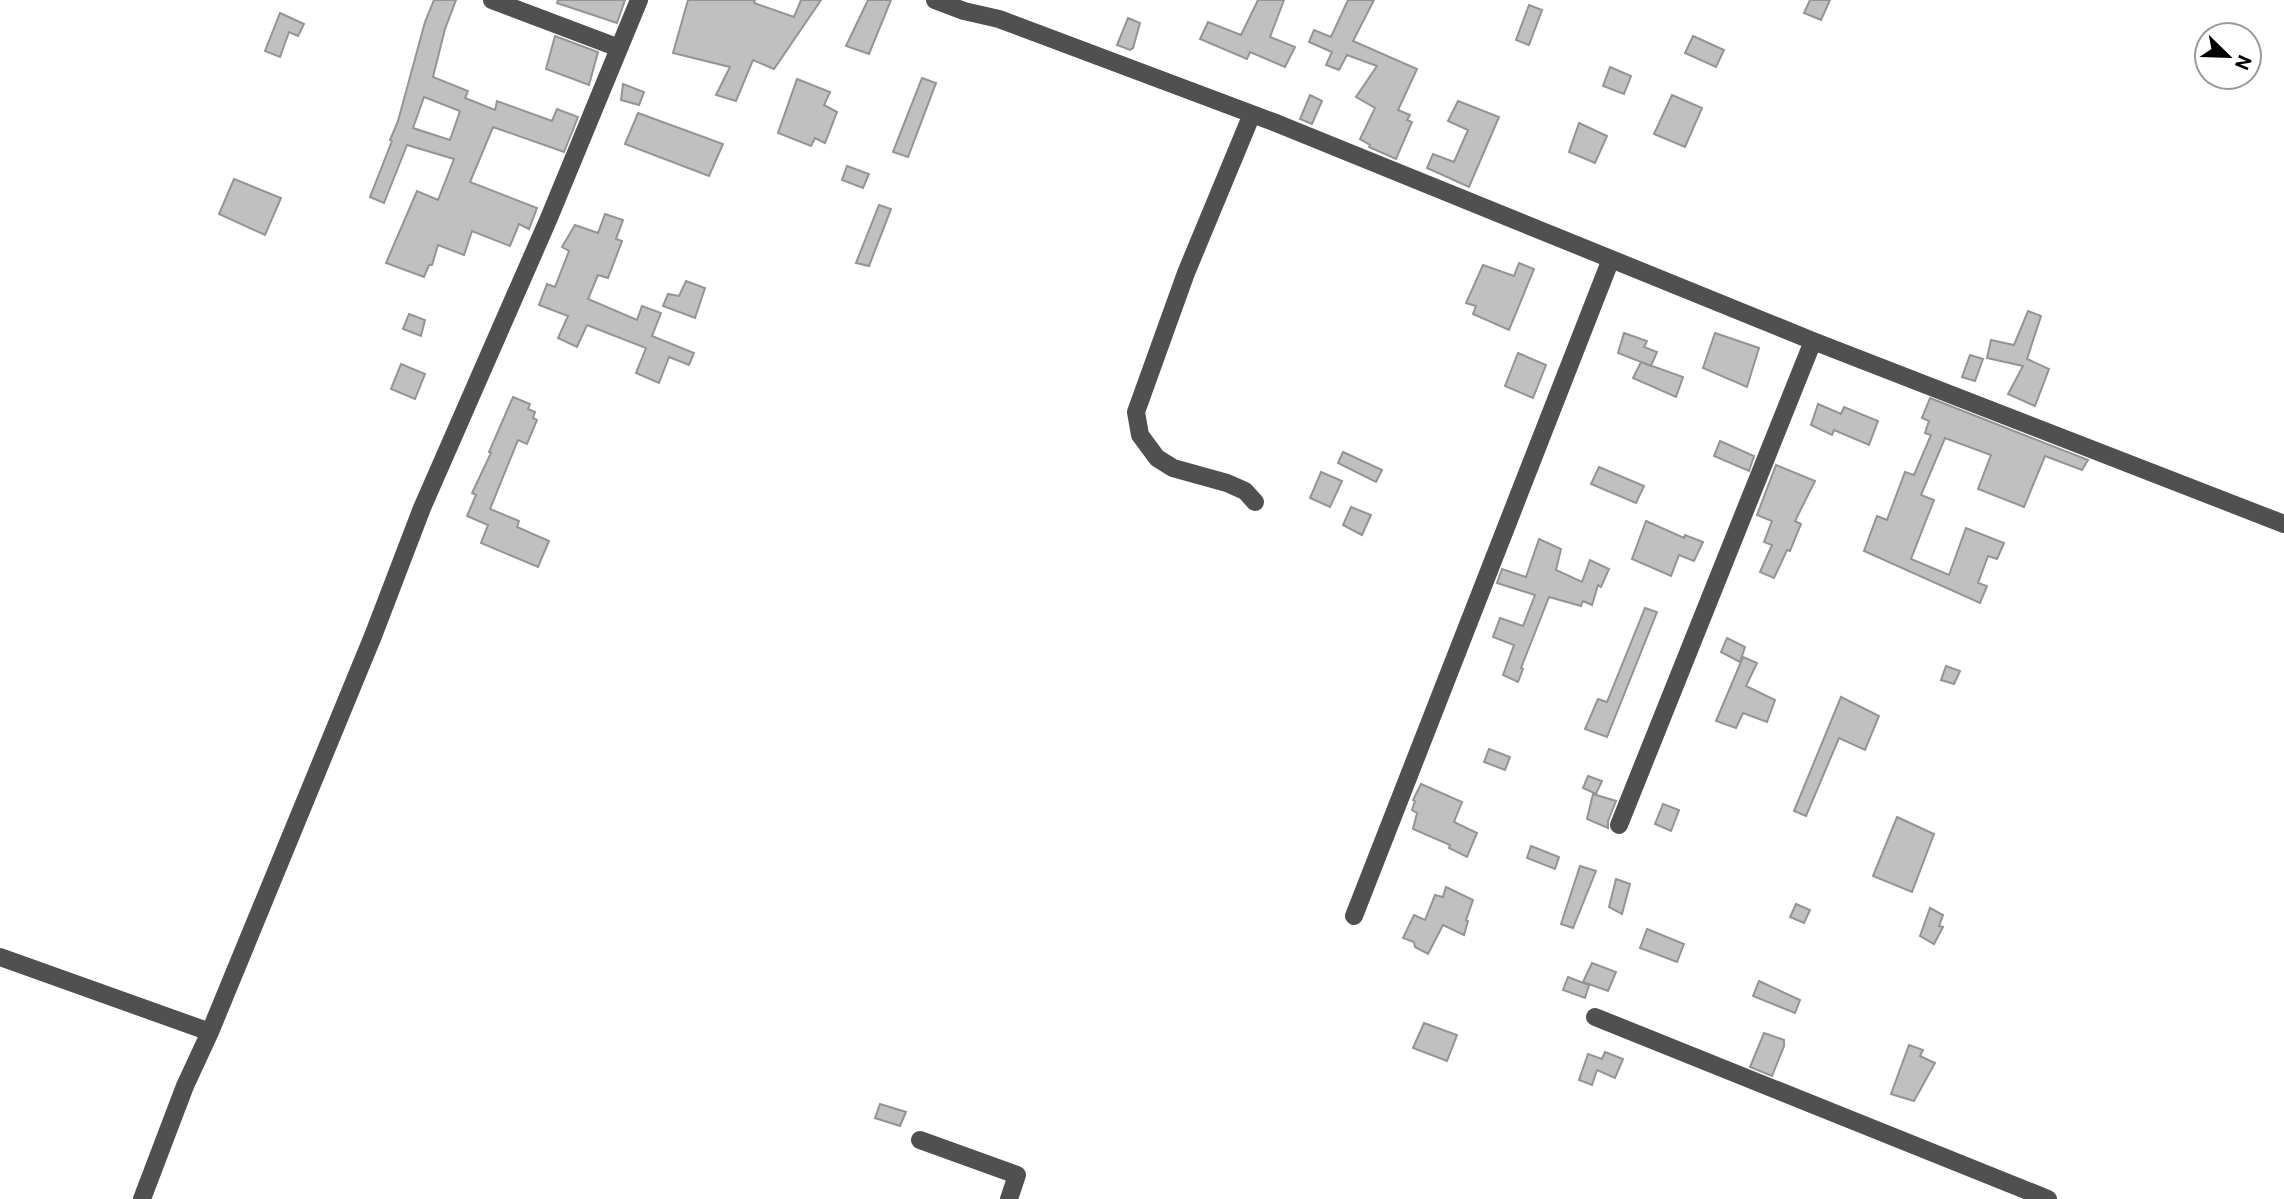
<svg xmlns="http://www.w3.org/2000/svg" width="2284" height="1199" font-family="Roboto,sans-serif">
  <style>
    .building { fill: #c0c0c0; stroke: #949494; stroke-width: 2; fill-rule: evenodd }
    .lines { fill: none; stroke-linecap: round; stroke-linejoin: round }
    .minor { stroke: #505050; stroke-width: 18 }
  </style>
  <rect width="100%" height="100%" fill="#fff"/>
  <path class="building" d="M434,0H456L445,29L433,77L468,91L465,98L495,110L497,101L552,121L557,109L578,117L564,152L493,127L470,182L537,208L529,229L519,224L510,246L472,231L464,255L438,245L432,265H429L424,277L386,263L417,191L438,200L454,159L407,145L384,203L370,197L392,141L390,140L398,121L425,22ZM424,97L460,111L450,140L413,128Z
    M558,0H625L617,23L557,3Z
    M688,0H755L754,3L794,17L801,0H821L774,69L753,60L736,101L716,95L730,67L673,53Z
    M868,0H891L869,54L846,46Z
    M1258,0H1284L1270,37L1295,47L1285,67L1250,52L1247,59L1200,39L1208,22L1241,35Z
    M1348,0H1374L1353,41L1417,69L1398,110L1410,115L1407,120L1412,122L1396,159L1369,147L1370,145L1360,139L1375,108L1356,97L1377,66L1347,55L1339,70L1326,65L1332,52L1309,42L1314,30L1331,37Z
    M1810,0H1830L1821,20L1804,13Z
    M1529,5L1542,10L1529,45L1516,40Z
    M280,13L304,24L298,36L289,32L280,57L265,51Z
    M1128,18L1140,23L1133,48L1130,50L1117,45Z
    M555,36L598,52L589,85L546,69Z
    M1693,36L1724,50L1716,67L1685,53Z
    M1610,67L1631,76L1624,94L1603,86Z
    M922,78L936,83L908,157L893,152Z
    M797,79L830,92L824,105L837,112L825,143L815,138L811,146L778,133Z
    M623,84L644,92L639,105L621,100Z
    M1310,95L1322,101L1312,124L1300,119Z
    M1672,95L1702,108L1685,147L1654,134Z
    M1458,101L1499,117L1469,187L1427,168L1433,154L1454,162L1468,130L1448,121Z
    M638,113L723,144L709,176L625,144Z
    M1579,123L1607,136L1595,163L1569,152Z
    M847,166L869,174L863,188L842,180Z
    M234,179L281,198L265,235L219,214Z
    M879,205L891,209L869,266L856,263Z
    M605,214L623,220L616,239L622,241L608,278L598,275L588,299L637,320L642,306L661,313L652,336L694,353L689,365L669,357L659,383L636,373L646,348L587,325L577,347L558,338L568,316L539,305L547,284L555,287L569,251L562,247L575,225L598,233Z
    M1519,263L1534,269L1509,330L1473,314L1476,306L1466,303L1483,265L1514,276Z
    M686,281L705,288L695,318L663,306L668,294L679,296Z
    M2028,311L2041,316L2027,359L2049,369L2035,406L2008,394L2023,366L1987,358L1991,340L2014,345Z
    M409,314L425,320L421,336L403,329Z
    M1624,333L1647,341L1644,347L1657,352L1651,366L1618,353Z
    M1715,333L1759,348L1747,387L1703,368Z
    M1518,353L1546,365L1533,398L1505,386Z
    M1970,355L1983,359L1975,381L1962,377Z
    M1641,362L1683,377L1676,397L1633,378Z
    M401,364L425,374L415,399L391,389Z
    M513,397L530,404L528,409L535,412L533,418L537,420L527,444L518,440L490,509L519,521L517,527L549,541L538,567L481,543L488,525L467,516L476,495L472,493L491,453L489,452Z
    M1930,398L2088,460L2082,470L2045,456L2024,507L1978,489L1991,455L1945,438L1921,495L1934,500L1911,559L1949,575L1966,528L2004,543L1997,559L1988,556L1978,583L1987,586L1980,603L1864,551L1877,516L1887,520L1905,472L1914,475L1931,435L1925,433L1929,421L1922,418Z
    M1818,404L1841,414L1844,407L1878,421L1869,445L1834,430L1832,435L1811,425Z
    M1720,441L1754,456L1749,471L1714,456Z
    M1343,452L1382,470L1376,482L1338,463Z
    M1776,465L1815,481L1795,521L1801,524L1790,551L1787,550L1774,578L1760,572L1772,545L1764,542L1772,521L1757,515Z
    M1599,467L1644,486L1636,503L1591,484Z
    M1321,472L1342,481L1330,507L1310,498Z
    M1351,507L1371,515L1362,535L1343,525Z
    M1646,521L1684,538L1685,535L1703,542L1694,561L1679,555L1671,576L1632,559Z
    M1539,539L1561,549L1556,570L1582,582L1590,560L1609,569L1601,587L1598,585L1592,605L1583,601L1581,606L1549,597L1521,668L1523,669L1518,682L1503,675L1514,645L1493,637L1500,618L1523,626L1535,595L1497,583L1502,569L1526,577Z
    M1645,608L1657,612L1607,737L1585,729L1598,699L1607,702Z
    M1727,638L1745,647L1740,662L1721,652Z
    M1743,657L1757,663L1746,686L1775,700L1767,722L1743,713L1736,728L1716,721Z
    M1946,666L1960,671L1954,684L1941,680Z
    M1841,697L1879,716L1865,750L1839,738L1806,816L1794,811Z
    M1489,749L1510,757L1505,770L1484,762Z
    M1588,776L1602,781L1596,794L1583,788Z
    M1421,784L1462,802L1454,822L1477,833L1467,857L1449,848L1450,845L1413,829L1417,813L1412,810L1415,801L1413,800Z
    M1593,794L1616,801L1608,821V828L1587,819Z
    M1663,804L1679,810L1671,831L1655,824Z
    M1897,817L1934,834L1912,892L1873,876Z
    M1531,846L1559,857L1555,869L1527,858Z
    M1580,866L1596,871L1573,928L1561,924Z
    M1616,879L1630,884L1622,914L1609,907Z
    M1446,887L1473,900L1466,920L1468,921L1464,935L1443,925L1428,954L1415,947L1414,942L1403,938L1414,915L1425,920L1435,895L1443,897Z
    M1796,904L1810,910L1804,923L1790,917Z
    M1930,908L1943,915L1939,926L1943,927L1934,944L1920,936Z
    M1647,929L1684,944L1677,962L1640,948Z
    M1592,963L1616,972L1608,991L1583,982Z
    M1568,977L1589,985L1585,998L1563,990Z
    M1759,981L1800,1000L1795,1013L1753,996Z
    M1424,1023L1457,1035L1447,1061L1413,1048Z
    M1764,1033L1784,1040V1046L1772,1076L1750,1067Z
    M1909,1045L1923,1050L1920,1056L1935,1063L1914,1101L1891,1094Z
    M1605,1052L1623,1059L1615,1078L1597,1070L1592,1085L1579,1080L1588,1054L1602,1059Z
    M880,1104L906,1112L900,1126L875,1118Z"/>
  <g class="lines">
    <path class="minor" d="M492,0L619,48
      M935,0L964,11L999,19L1276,123L1813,341L2284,524
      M1252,114L1186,273L1136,412L1140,435L1157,458L1173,468L1227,483L1245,491L1255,502
      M1619,825L1813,341
      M1354,916L1611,259
      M0,957L210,1032
      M1595,1017L2048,1199
      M920,1140L1017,1175L1009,1199
      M142,1199L185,1086L210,1032L373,636L422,508L549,218L639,0"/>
  </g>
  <g transform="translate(2228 56) rotate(113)"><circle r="33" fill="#ffffff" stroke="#999999" stroke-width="2"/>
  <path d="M0-5L12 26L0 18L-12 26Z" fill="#000000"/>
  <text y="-10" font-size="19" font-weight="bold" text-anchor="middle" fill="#000000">N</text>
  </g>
</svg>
